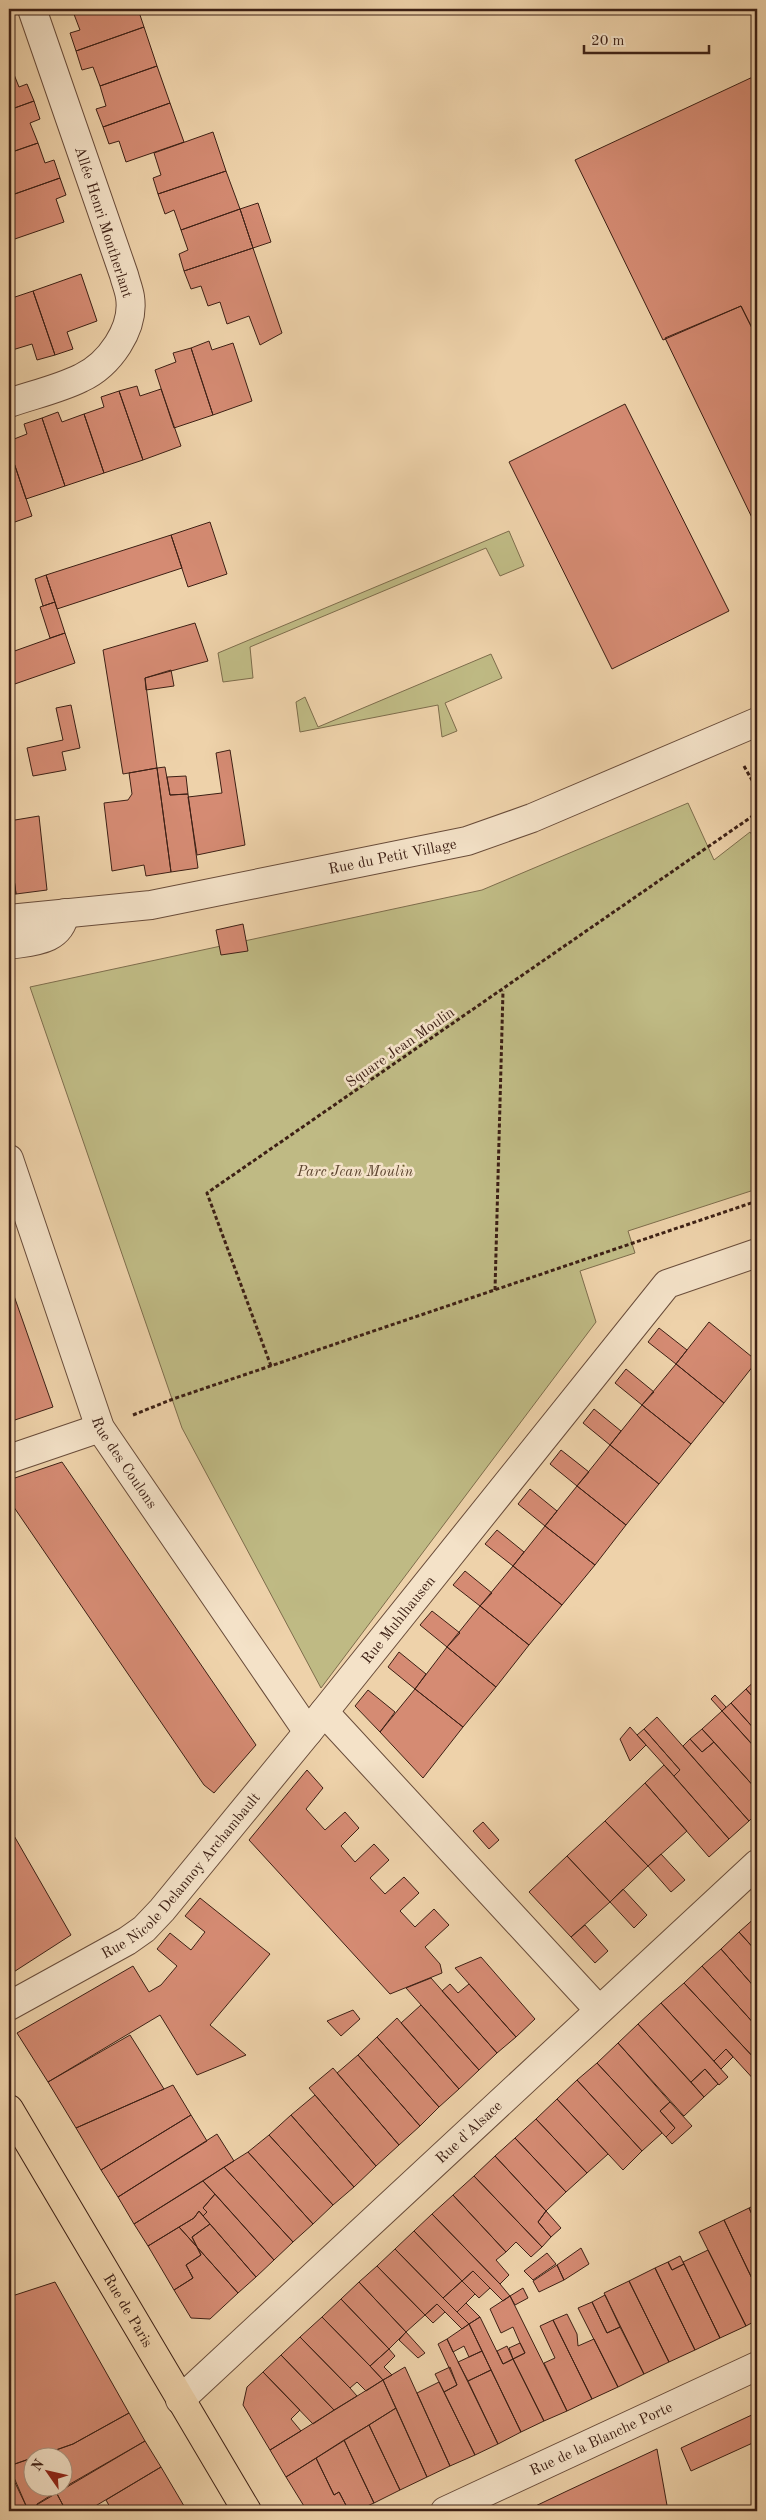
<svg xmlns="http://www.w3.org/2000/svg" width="766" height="2520" font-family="'Old Standard TT',serif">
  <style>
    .green { fill: #bfba84; stroke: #7e6d4c }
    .building { fill: #d58b73; stroke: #3d2015 }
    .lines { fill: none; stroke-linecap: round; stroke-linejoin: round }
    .minor-casing { stroke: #694c3a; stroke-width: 30 }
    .major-casing { stroke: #3d2015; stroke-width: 30 }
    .path { stroke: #3d2015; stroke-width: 3; stroke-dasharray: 4 2.5; stroke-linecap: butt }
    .minor { stroke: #f4e2c8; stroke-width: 28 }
    .major { stroke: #eed2aa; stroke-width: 28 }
    .labels { text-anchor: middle; stroke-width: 5; stroke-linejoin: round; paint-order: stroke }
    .street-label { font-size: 15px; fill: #3d2015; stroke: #f4e2c8 }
    .park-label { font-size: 15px; font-style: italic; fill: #5e4631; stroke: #f4e2c8 }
  </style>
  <rect width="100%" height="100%" fill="#eed2aa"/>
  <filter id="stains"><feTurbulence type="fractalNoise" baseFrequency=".004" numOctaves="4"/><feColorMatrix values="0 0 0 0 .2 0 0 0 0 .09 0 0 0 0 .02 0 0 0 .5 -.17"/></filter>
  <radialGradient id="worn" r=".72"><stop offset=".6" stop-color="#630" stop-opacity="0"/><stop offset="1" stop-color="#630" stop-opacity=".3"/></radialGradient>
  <path class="green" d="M509,531L524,566L500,576L486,548L250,647L253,678L223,682L218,653Z
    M491,654L502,678L445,703L457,731L442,737L438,705L300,732L296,702L305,697L318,727Z
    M688,803L714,860L750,832L757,843V1189L628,1231L635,1253L580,1271L596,1322L321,1688L182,1428L30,987L482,890Z"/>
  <path class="building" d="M72,9H138L144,27L76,51L70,33L80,30Z
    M144,27L157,66L100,86L93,67L82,70L76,51Z
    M9,28L14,43L9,45Z
    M157,66L170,103L103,127L96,109L106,106L100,86Z
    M9,67H11L19,87L27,84L34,101L9,110Z
    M757,75V338L741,306L663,340L575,160Z
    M34,101L40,119L30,123L38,143L9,153V110Z
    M170,103L184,142L126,162L119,141L109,144L103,127Z
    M213,132L226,171L158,194L153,178L161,175L154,153Z
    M38,143L45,163L54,160L60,178L9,196V153Z
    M226,171L240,209L181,230L174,210L165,214L158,194Z
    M60,178L66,195L56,199L64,222L9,241V196Z
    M258,203L271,242L253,248L240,209Z
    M240,209L253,248L184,271L179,254L188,250L181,230Z
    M253,248L282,333L260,345L249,316L227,324L220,302L208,306L201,286L191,289L184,271Z
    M81,274L97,321L67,332L73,349L55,355L33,291Z
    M33,291L55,355L37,360L32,344L9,351V299Z
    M741,306L757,338V528L665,338Z
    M209,341L212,350L233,343L252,401L213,415L191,348Z
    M191,348L213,415L174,428L155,370L176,362L173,353Z
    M137,386L140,396L161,389L181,446L143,460L119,391Z
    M119,391L143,460L104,473L84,414L104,407L101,397Z
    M625,404L729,611L612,669L509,462Z
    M58,412L62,422L84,414L104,473L65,486L42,418Z
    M42,418L65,486L26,499L9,448V441L27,434L24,424Z
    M9,448L32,516L9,524Z
    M210,522L227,574L188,587L171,535Z
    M171,535L182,568L57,609L46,575Z
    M46,575L55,602L43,606L35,579Z
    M55,602L65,633L50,638L40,607Z
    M195,623L208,661L145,678L157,768L123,774L103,650Z
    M65,633L75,663L9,686V653Z
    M171,670L174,686L146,690L145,678Z
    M71,705L80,748L62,752L66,770L33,776L27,748L63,740L56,708Z
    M230,750L245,845L197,855L188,797L222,793L216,753Z
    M165,767L170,795L188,794L198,868L171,872L157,768Z
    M157,768L171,872L146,876L144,865L112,871L104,803L128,800L132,794L129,773Z
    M186,776L188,794L170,795L167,777Z
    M39,816L47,890L16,894L9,840V821Z
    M9,840L16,894L9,895Z
    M243,924L248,951L221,955L216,930Z
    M13,1293L53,1407L9,1422V1294Z
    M709,1322L757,1361L724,1403L676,1364Z
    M659,1328L687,1350L676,1364L648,1342Z
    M676,1364L724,1403L691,1444L642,1405Z
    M626,1369L654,1392L642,1405L615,1383Z
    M642,1405L691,1444L659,1484L610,1445Z
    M594,1409L621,1431L610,1445L583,1423Z
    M610,1445L659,1484L626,1525L577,1486Z
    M561,1450L589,1472L577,1486L550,1464Z
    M62,1462L256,1745L214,1793L204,1785L9,1500V1480Z
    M577,1486L626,1525L595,1565L545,1526Z
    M530,1489L557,1511L545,1526L518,1504Z
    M545,1526L595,1565L562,1605L513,1566Z
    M497,1530L524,1552L513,1566L485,1544Z
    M513,1566L562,1605L529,1645L480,1606Z
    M465,1571L492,1593L480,1606L453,1585Z
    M480,1606L529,1645L496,1687L447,1647Z
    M432,1611L460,1633L447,1647L420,1625Z
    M447,1647L496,1687L463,1727L415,1689Z
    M399,1652L426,1674L415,1689L388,1667Z
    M757,1679V1702L746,1689Z
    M415,1689L463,1727L423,1778L380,1732Z
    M746,1689L757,1702V1732L731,1703Z
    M368,1690L395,1712L380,1732L355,1706Z
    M715,1695L726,1707L722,1711L711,1699Z
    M731,1703L757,1732V1739L752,1744L722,1711Z
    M722,1711L757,1750V1790L702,1729Z
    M657,1717L749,1821L729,1839L674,1776L680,1770L644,1729Z
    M630,1727L646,1745L630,1761L620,1739Z
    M644,1729L680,1770L674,1776L637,1735Z
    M702,1729L714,1742L702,1752L690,1739Z
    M690,1739L702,1752L714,1742L757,1790V1813L749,1821L683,1746Z
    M664,1765L729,1839L709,1857L645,1783Z
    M307,1770L323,1788L306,1809L325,1830L345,1812L359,1828L341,1846L355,1862L374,1844L389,1860L370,1878L385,1894L404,1877L419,1893L400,1911L415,1927L434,1909L449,1925L425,1947L440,1964L442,1973L390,1994L249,1840Z
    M645,1783L687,1831L648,1866L605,1821Z
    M605,1821L648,1866L610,1902L567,1856Z
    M483,1822L499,1840L489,1849L473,1831Z
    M9,1827L71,1935L9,1975Z
    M661,1854L685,1880L671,1892L648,1866Z
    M567,1856L610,1902L571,1937L529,1892Z
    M623,1889L647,1915L634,1928L610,1902Z
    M200,1898L270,1954L210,2025L246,2055L197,2075L160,2015L48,2082L17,2033L133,1966L149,1992L161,1985L177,1966L157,1949L170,1933L191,1950L205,1932L185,1916Z
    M757,1916V1952L739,1932Z
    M585,1925L608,1951L595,1963L571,1937Z
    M739,1932L757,1952V1990L721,1949Z
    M721,1949L757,1990V2027L702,1966Z
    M481,1957L535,2019L516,2037L455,1968Z
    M702,1966L757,2027V2058L755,2059L684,1983Z
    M431,1978L497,2053L479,2070L406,1988Z
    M684,1983L757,2061V2083L726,2049L714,2061L661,2003Z
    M450,1984L458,1993L469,1984L516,2037L497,2053L442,1991Z
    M661,2003L728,2077L719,2085L705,2069L691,2082L638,2024Z
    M421,2005L479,2070L459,2089L401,2023Z
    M353,2010L360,2019L341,2036L327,2021Z
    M397,2018L459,2089L439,2107L377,2037Z
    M638,2024L704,2097L684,2116L618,2043Z
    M130,2035L164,2089L76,2128L48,2082Z
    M377,2037L439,2107L420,2126L358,2055Z
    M618,2043L670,2102L660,2111L675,2128L666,2137L597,2063Z
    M726,2049L733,2057L721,2069L714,2061Z
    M358,2055L420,2126L399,2145L337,2073Z
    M597,2063L662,2133L642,2151L577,2080Z
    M333,2068L399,2145L376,2166L309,2088Z
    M705,2069L718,2084L704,2097L691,2082Z
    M577,2080L642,2151L623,2170L557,2099Z
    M173,2085L191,2115L101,2170L76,2128Z
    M315,2095L376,2166L354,2187L291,2115Z
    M557,2099L608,2154L587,2173L536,2119Z
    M670,2102L692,2126L672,2144L666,2137L675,2128L660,2111Z
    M191,2115L207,2141L118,2197L101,2170Z
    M291,2115L354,2187L333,2205L269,2135Z
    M536,2119L587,2173L566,2192L515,2138Z
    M217,2134L234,2161L134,2224L118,2197Z
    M269,2135L333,2205L313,2224L248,2152Z
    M515,2138L566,2192L546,2211L495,2156Z
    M248,2152L313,2224L293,2242L224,2167Z
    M495,2156L546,2211L538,2222L551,2237L542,2247L474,2176Z
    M224,2167L293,2242L274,2260L203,2181Z
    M474,2176L542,2247L531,2257L516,2242L506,2252L453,2195Z
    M203,2181L215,2194L203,2208L207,2212L203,2216L199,2211L194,2218L148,2246L134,2224Z
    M215,2194L274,2260L256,2277L203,2216L207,2212L203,2208Z
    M453,2195L506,2252L496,2260L509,2275L500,2284L432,2214Z
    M757,2204V2225L749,2208Z
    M749,2208L757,2225V2289L724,2220Z
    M199,2211L210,2224L192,2237L197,2247L179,2227L194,2218Z
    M546,2211L561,2228L551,2237L538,2222Z
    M432,2214L500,2284L510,2296L503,2301L473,2271L462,2281L414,2231Z
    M724,2220L757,2289V2320L746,2326L699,2232Z
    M210,2224L256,2277L238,2293L197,2247L192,2237Z
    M179,2227L197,2247L201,2255L186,2265L193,2278L174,2290L148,2246Z
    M414,2231L462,2281L443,2298L395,2249Z
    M197,2247L238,2293L210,2319L191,2318L174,2290L193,2278L186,2265L201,2255Z
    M581,2248L589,2264L564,2280L557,2265Z
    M395,2249L443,2298L469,2324L462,2329L437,2304L425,2315L377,2266Z
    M708,2250L746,2326L720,2338L683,2262Z
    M547,2253L556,2264L533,2280L524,2271Z
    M680,2256L684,2264L672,2270L668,2262Z
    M668,2262L672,2270L684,2264L720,2338L695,2350L655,2268Z
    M557,2265L564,2280L539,2292L533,2281Z
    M377,2266L425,2315L406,2332L359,2282Z
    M655,2268L695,2350L669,2362L629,2281Z
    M473,2271L490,2288L479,2298L462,2281Z
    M462,2281L475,2294L457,2312L443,2298Z
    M629,2281L669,2362L644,2374L604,2293Z
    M55,2282L129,2413L73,2444L9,2466V2297Z
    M359,2282L406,2332L389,2349L341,2299Z
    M523,2288L528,2298L515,2305L510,2296Z
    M605,2295L620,2327L607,2333L592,2302Z
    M510,2296L567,2411L544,2421L513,2359L525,2353L520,2343L513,2327L501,2333L490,2309Z
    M341,2299L389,2349L370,2366L322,2317Z
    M592,2302L607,2333L620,2327L644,2374L618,2387L578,2308Z
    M466,2303L480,2317L469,2324L457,2312Z
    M437,2304L445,2312L433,2323L425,2315Z
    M567,2314L577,2334L578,2346L594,2339L618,2387L592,2399L553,2320Z
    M322,2317L370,2366L383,2380L366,2391L357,2382L350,2388L300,2337Z
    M480,2317L503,2364L513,2359L544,2421L521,2432L469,2324Z
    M553,2320L592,2399L567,2411L544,2363L555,2358L540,2326Z
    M469,2324L482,2351L469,2357L464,2346L453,2352L447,2339Z
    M406,2332L425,2353L418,2358L399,2340Z
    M300,2337L350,2388L357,2396L334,2410L281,2355Z
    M447,2339L498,2444L475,2455L444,2392L457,2385L438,2344Z
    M520,2343L525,2353L513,2359L509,2348Z
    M507,2346L513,2359L503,2364L497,2351Z
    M389,2349L395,2356L384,2367L392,2375L383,2380L370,2366Z
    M482,2351L491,2370L468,2381L458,2362Z
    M281,2355L334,2410L313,2424L263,2372Z
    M405,2367L450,2466L427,2477L383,2380Z
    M450,2367L457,2385L444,2392L435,2374Z
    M491,2370L521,2432L498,2444L468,2381Z
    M263,2372L300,2410L291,2419L301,2431L270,2450L243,2405L247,2387Z
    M383,2380L396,2408L286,2477L270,2450Z
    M439,2382L475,2455L450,2466L417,2393Z
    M396,2408L427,2477L400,2490L369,2425Z
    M129,2413L145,2441L28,2510L9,2466L32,2458V2488H62V2458H34L73,2444Z
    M756,2413L757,2441L691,2471L681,2448Z
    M369,2425L400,2490L374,2503L344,2440Z
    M344,2440L374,2503L356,2511H349L339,2492L334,2495L316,2458Z
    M145,2441L161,2467L87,2511H66L56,2492Z
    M657,2449L668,2511H525L567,2491Z
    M316,2458L334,2495L339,2492L349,2511H307L286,2477Z
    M161,2467L187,2511H112L106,2500Z
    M9,2470L28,2510L25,2511H10L9,2509Z
    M56,2492L66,2511H41L37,2504Z"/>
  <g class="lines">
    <defs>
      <g id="minor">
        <path d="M9,403C32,395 59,389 81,378C109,365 135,329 130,297C129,290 126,283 124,275L32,9"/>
        <path id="s1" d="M9,919L151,905L467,841L532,818L757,722"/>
        <path d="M9,945C33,941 60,942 65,913"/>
        <path id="s2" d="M9,1159L100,1428L308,1732"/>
        <path d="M9,1459L100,1428"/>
        <path d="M324,1712L599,2010"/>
        <path id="s3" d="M9,2006L127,1941L144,1929L162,1910L308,1732L667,1284L757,1253"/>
        <path id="s4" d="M180,2400L757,1864"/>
        <path id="s5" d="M445,2511L757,2366"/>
      </g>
      <g id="major">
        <path id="s6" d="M9,2109L247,2511"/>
      </g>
    </defs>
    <use href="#minor" class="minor-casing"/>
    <use href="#major" class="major-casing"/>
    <path class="path" d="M744,766L757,789
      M495,1290L503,991
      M271,1366L207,1193L757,813
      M133,1415L173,1399L757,1201"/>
    <use href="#minor" class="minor"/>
    <use href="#major" class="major"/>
  </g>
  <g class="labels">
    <g class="street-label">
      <text transform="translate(104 222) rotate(72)" y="5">Allée Henri Montherlant</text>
      <text dy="5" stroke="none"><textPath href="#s1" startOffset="389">Rue du Petit Village</textPath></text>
      <text transform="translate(400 1047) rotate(-35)" y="5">Square Jean Moulin</text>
      <text dy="5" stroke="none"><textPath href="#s2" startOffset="326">Rue des Coulons</textPath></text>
      <text dy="5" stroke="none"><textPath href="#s3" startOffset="556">Rue Muhlhausen</textPath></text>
      <text dy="5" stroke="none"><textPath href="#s3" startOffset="219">Rue Nicole Delannoy Archambault</textPath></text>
      <text dy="5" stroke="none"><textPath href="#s4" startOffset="394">Rue d'Alsace</textPath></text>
      <text dy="5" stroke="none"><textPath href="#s6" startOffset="234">Rue de Paris</textPath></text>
      <text dy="5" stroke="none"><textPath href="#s5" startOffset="172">Rue de la Blanche Porte</textPath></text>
    </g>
    <g class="park-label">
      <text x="355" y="1176">Parc Jean Moulin</text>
    </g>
  </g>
  <rect width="766" height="2520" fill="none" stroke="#eed2aa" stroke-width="30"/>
  <rect x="10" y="10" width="746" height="2500" fill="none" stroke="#3d2015" stroke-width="2.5"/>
  <rect x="15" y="15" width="736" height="2490" fill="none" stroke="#3d2015"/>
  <g transform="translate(48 2472) rotate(304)"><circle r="24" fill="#f4e2c8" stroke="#ab9480"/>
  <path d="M0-4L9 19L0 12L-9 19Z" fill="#8f2418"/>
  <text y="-8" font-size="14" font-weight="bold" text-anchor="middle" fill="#3d2015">N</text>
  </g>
  <path d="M584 45v8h125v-8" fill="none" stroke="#3d2015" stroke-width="2.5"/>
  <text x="591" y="45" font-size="15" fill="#3d2015" stroke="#f4e2c8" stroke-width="4" paint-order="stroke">20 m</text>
  <rect width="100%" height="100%" filter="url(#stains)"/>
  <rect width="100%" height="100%" fill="url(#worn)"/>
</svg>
